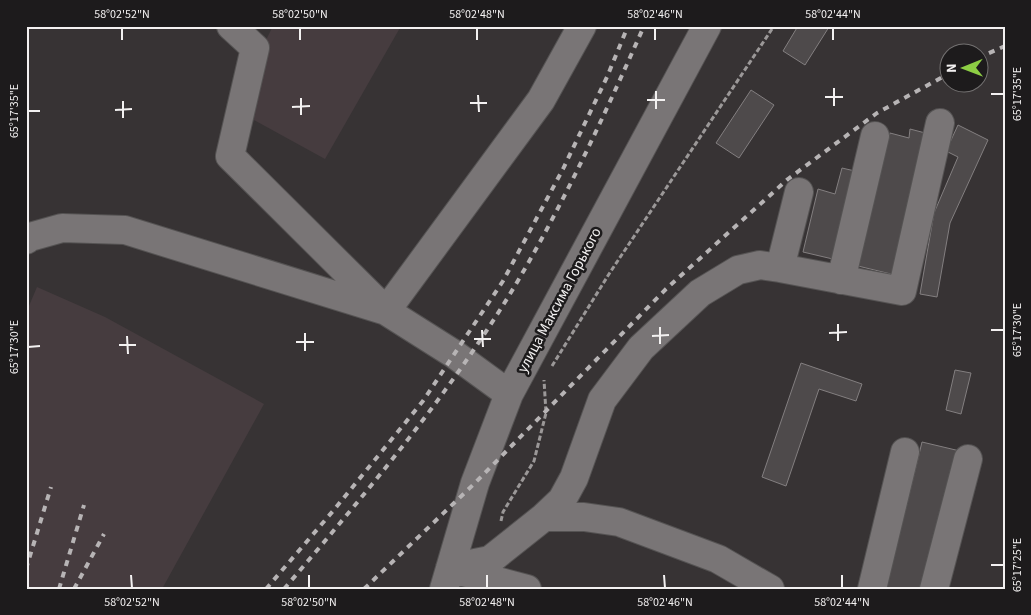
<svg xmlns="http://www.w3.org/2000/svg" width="1031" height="615" font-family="'Source Sans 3',sans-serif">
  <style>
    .built { fill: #463c3f }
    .building { fill: #4e4a4b; stroke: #837f80 }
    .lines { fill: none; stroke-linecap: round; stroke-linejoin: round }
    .minor-casing { stroke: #555353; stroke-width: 30 }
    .path { stroke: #9b9898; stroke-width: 3; stroke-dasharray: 5 2.5; stroke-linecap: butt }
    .minor { stroke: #797576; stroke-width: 28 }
    .rail { stroke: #b7b4b5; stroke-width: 4; stroke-dasharray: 6 6; stroke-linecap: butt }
    .ticks { fill: none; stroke: #f3f1f1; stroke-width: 2 }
    .labels { text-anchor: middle; stroke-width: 5; stroke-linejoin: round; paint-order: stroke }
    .street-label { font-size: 15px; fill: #f3f1f1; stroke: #1d1b1c }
    .neatline { fill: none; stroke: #f3f1f1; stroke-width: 2 }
    .ticks-label { font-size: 12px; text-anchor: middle; fill: #f3f1f1 }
  </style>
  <rect width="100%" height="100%" fill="#373334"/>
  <path class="built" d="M273,26H401L325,159L232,108Z
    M37,287L105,317L264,404L162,589H26V313Z"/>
  <path class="building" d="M798,26L829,27L805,65L783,51Z
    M751,90L774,105L739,158L716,143Z
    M958,125L988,140L950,223L937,297L920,294L934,213L958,157L946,151Z
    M910,129L929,134L895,275L858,266L890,133L909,138Z
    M842,168L859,172L837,260L803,252L818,189L835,194Z
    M801,363L862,384L856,401L819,389L786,486L762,477Z
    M955,370L971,373L961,414L946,410Z
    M922,442L960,451L927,589H886Z"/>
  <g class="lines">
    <defs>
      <path id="minor" d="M231,26L255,48L230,156L386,311L541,100L582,26
        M26,240L30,237L62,228L125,230L386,311L454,354L509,394
        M780,268L799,192
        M841,280L875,136
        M544,517H584L619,522L718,559L770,589
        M450,568L490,560L544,517L562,500L574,478L602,400L641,348L700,293L738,270L760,265L780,268L902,291L940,123
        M456,570L527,589
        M444,589L475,483L509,394L707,26
        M872,589L905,452
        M934,589L968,459"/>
    </defs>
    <use href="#minor" class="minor-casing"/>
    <path class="path" d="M552,366L609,274L774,26
      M501,521L503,512L534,461L546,413L544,380"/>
    <use href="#minor" class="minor"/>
    <path class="rail" d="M978,58L1005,46
      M26,569L51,487
      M59,589L84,505
      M74,589L104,534
      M266,589L333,511L423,401L503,281L563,169L607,77L628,26
      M284,589C367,492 450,394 516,284C565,201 605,114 644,26
      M364,589L475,483L666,289L788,179L877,113L948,74"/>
  </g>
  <path class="ticks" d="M122,28V40M300,28V40M477,28V40M655,28V40M833,28V40M834,88V106M656,91V109M991,94H1004M478,95L479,112M825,97H843M301,98V115M647,100H665M123,101V118M470,103H487M292,107L310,106M115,110L132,109M28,111H40M838,324V341M660,327V344M482,330L483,347M991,330H1004M305,333V351M829,333L847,332M127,336L128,354M652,336L669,335M474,339H491M296,342H314M119,345H136M28,347L40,346M991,565H1004M131,575L132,588M309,575V588M487,575V588M664,575L665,588M842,575V588"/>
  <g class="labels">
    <g class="street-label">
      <text transform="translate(559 300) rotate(-62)" y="5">улица Максима Горького</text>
    </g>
  </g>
  <rect width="1031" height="615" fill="none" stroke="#1d1b1c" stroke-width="55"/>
  <g transform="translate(964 68) rotate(269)"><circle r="24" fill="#1d1b1c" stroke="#737171"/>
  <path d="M0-4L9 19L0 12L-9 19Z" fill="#8dce44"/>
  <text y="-8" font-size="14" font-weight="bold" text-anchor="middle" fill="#f3f1f1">N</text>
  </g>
  <rect x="28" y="28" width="976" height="560" class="neatline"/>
  <g class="ticks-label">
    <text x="122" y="18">58°02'52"N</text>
    <text x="300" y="18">58°02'50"N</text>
    <text x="477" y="18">58°02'48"N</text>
    <text x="655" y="18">58°02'46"N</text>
    <text x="833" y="18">58°02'44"N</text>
    <text transform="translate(1017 94) rotate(-90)" y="4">65°17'35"E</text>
    <text transform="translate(14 111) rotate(-90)" y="4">65°17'35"E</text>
    <text transform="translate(1017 330) rotate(-90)" y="4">65°17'30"E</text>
    <text transform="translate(14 347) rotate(-90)" y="4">65°17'30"E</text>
    <text transform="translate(1017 565) rotate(-90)" y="4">65°17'25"E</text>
    <text x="132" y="606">58°02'52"N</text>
    <text x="309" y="606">58°02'50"N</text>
    <text x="487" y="606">58°02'48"N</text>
    <text x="665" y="606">58°02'46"N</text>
    <text x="842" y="606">58°02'44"N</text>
  </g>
</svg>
